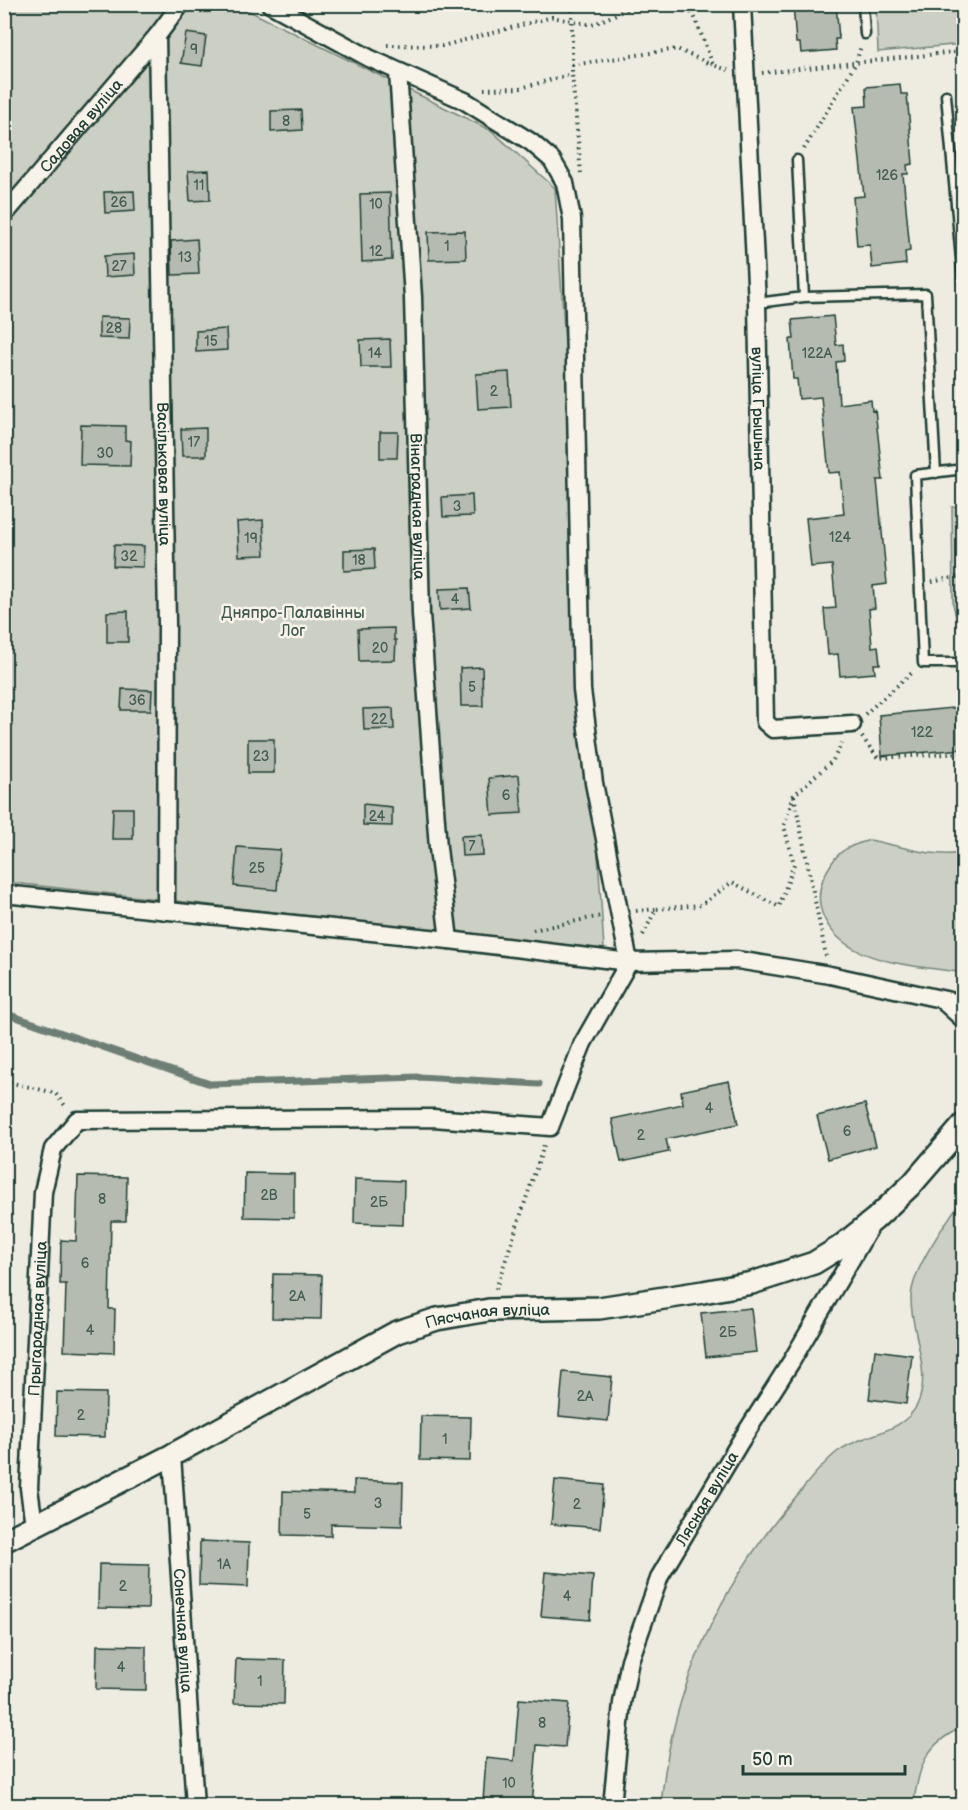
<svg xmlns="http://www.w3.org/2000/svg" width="968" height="1810" font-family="'Balsamiq Sans',sans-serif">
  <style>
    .green { fill: #cccfc4; stroke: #76867c; stroke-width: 1.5 }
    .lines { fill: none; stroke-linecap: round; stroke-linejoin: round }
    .stream { stroke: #6c7e74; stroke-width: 7 }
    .building { fill: #b5bbb0; stroke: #1f3d34; stroke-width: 1.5 }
    .service-casing { stroke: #1f3d34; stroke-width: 13 }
    .minor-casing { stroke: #1f3d34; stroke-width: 21 }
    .tertiary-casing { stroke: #1f3d34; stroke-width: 26 }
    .path { stroke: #1f3d34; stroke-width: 4; stroke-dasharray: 1.5 4.5; stroke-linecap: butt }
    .service { stroke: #f7f3e8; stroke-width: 8 }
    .minor { stroke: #f7f3e8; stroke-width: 16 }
    .tertiary { stroke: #f7f3e8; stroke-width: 21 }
    .labels { text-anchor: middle; stroke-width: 5; stroke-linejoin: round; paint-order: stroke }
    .number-label { font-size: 14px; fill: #445c53 }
    .street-label { font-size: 16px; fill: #1f3d34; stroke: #f7f3e8 }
    .park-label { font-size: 16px; fill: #425a51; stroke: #f7f3e8 }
  </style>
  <rect width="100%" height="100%" fill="#eeece1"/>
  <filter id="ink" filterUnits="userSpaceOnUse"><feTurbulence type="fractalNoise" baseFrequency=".0167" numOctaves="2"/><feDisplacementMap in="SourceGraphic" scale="12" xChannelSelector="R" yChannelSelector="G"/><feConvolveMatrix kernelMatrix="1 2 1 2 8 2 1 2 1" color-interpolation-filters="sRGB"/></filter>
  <g filter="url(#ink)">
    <path class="green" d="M5,5H237L492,131L555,188L604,949L5,882Z
      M876,5H963V44L878,52Z
      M963,506L964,646H963L953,604L952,507Z
      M870,840C901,846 932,858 963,853V973C919,965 846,966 824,918C818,905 818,892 823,879C835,853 843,847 870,840Z
      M963,1198V1727C924,1744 920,1766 913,1805H661C671,1692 716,1593 788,1506C804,1488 818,1467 837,1452C861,1433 902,1435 917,1405C933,1372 910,1331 911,1297C912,1269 947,1221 963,1198Z"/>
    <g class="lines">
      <path class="stream" d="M4,1013L210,1084L419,1077L539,1084"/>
    </g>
    <path class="building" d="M793,4H836L839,39H835L836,50L801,53L800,43H796Z
      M186,33L206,36L202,66L181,63Z
      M900,84L901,94H907L913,164L907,165L908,174H903L910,251L905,252L906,264L872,268L870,245L857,246L853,197L864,196L854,107L867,106L866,87Z
      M301,110L302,130L271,132V111Z
      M209,170L210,200L190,201L188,171Z
      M134,191L135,211L105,213L104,192Z
      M390,193L392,260L362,262L360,194Z
      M465,231L466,259L429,260L428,232Z
      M197,239L199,274L172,275L171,241Z
      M134,254L135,275L105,277L104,256Z
      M833,316L836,345L843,344L844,361L836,362L839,404L871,400L872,411L875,410L883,480H877L887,584L873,586L875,608L869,609L872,647L878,646L880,664H874L875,673L840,676L838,654L828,655L824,609L836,608L832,565L811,567L806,518L844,514L840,472L829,473L821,397L799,399L797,379H793L790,339H794L792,320Z
      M99,317L130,318L129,339L99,338Z
      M226,329L227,350L196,352V331Z
      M390,339L391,367H361L360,340Z
      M509,372L511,407L478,409L476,374Z
      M81,425L125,426V440L131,441L130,466L80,465Z
      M206,428V456H182L181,429Z
      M380,432H398L397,458H380Z
      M472,495L473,516L443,517L442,497Z
      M263,520L265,555L239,556L237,522Z
      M114,545L144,546L143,567L113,566Z
      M374,549L375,569L344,571V550Z
      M469,588L471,608L440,610L439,589Z
      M128,611V642H107V612Z
      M394,628V640H396L395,660L359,661L358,629Z
      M482,667L483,706H461L460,668Z
      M122,689L152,690L151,710H121Z
      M963,707V749L882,756L879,715Z
      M393,708L394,729L364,730L363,709Z
      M248,739H274V773H248Z
      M519,775L522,813L492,815L489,778Z
      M363,804L392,807V826L363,825Z
      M113,808H133V839H112Z
      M482,835L483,855L462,856L461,836Z
      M237,847L280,850L277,890L234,886Z
      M729,1081L738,1124L666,1139L669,1152L621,1162L612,1119L683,1104L681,1091Z
      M865,1104L876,1146L828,1159L817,1116Z
      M245,1173L294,1174V1218L244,1217Z
      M78,1176L127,1177L126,1221H111L109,1309H115L114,1353L64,1351L66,1284H60L61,1240L76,1241Z
      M355,1179L404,1181L403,1225L354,1223Z
      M273,1274L322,1275L321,1319L272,1318Z
      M751,1308L756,1352L706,1357L701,1313Z
      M875,1350L912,1355L906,1404L869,1399Z
      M563,1372L612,1377L608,1421L559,1416Z
      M57,1392L106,1393L105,1437L56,1436Z
      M421,1416L471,1417L470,1461L420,1460Z
      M354,1480L403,1482L402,1526L331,1524V1536L282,1535L283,1491L354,1493Z
      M555,1480L604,1485L600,1528L551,1524Z
      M200,1541L249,1543L248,1587L199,1585Z
      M99,1564L149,1565L148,1609L98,1608Z
      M545,1572L593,1576L590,1620L541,1616Z
      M97,1645L146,1646V1690L96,1689Z
      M236,1659L285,1660L284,1704L234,1703Z
      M519,1699L569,1703L565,1747L537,1745L532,1806L483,1802L486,1758L514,1761Z"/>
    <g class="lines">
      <defs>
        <path id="service" d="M863,4L865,34
          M946,95L964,292
          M797,160L804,297
          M757,303L804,297L926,294L936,473
          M964,469L915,475L923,663H964"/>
        <g id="minor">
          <path id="s1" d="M742,4L757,303L765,722L773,729L852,724"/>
          <path id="s2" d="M157,36L167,623L166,911"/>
          <path id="s3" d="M398,72L413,297L421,614L438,848L449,940"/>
          <path id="s4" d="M4,215L157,36L181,4"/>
          <path d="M4,894L449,940L629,962L737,960L830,975L964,1004"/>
          <path d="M943,1001L964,1020"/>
          <path id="s5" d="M172,1455L195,1806"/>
          <path id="s6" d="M34,1525L29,1488L43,1192L53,1149L77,1120L433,1118L550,1127L583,1043L629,962L594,783L582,690L572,219L565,183L559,172L552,160L531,142L465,101L369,58L270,4"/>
          <path id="s7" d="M612,1806L622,1703L630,1660L660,1576L740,1442L791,1362L870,1227"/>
        </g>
        <g id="tertiary">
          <path id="s8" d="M4,1541L172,1455L397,1332L437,1319L489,1310L599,1308L703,1292L752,1283L814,1263L840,1247L875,1219L913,1183L964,1124"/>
        </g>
      </defs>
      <use href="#service" class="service-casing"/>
      <use href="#minor" class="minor-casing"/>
      <use href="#tertiary" class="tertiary-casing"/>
      <path class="path" d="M572,4V74L581,174
        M683,4L693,13L713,65L728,70
        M387,45L442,46L552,17L592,25L627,9L665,5L693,13
        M572,65L677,49L712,65
        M762,73L964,51
        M484,89L521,88L572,74
        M804,149L856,63L861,46
        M932,582L964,575
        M865,714L914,671
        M862,737L878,758L964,753
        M794,796L826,956
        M636,911L656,909
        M533,930L601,916
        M643,935L656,909L701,905L732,882L779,907L794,864L784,826L794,795L833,760L842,743
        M4,1081L55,1093L67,1108
        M496,1289L544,1145"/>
      <use href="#service" class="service"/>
      <use href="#minor" class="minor"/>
      <use href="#tertiary" class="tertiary"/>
    </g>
  </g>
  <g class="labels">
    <g class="number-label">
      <text x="194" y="54">9</text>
      <text x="286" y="126">8</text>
      <text x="887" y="180">126</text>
      <text x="199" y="190">11</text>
      <text x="119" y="207">26</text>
      <text x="376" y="209">10</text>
      <text x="447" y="251">1</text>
      <text x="376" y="256">12</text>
      <text x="185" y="262">13</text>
      <text x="119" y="271">27</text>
      <text x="114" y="333">28</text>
      <text x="211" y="346">15</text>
      <text x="375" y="358">14</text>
      <text x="817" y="358">122А</text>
      <text x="494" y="396">2</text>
      <text x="194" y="447">17</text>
      <text x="105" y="458">30</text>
      <text x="457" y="511">3</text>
      <text x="840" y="542">124</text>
      <text x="251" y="543">19</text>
      <text x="129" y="561">32</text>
      <text x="359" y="565">18</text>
      <text x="455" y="604">4</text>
      <text x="380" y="653">20</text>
      <text x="472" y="692">5</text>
      <text x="137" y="705">36</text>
      <text x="379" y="724">22</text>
      <text x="922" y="737">122</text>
      <text x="261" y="761">23</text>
      <text x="506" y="800">6</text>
      <text x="377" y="821">24</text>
      <text x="472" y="851">7</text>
      <text x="257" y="873">25</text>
      <text x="709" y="1113">4</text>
      <text x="847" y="1136">6</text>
      <text x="641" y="1140">2</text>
      <text x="269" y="1200">2В</text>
      <text x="102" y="1204">8</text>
      <text x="379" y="1207">2Б</text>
      <text x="85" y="1268">6</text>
      <text x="297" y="1301">2А</text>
      <text x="90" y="1335">4</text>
      <text x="728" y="1337">2Б</text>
      <text x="585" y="1401">2А</text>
      <text x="81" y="1420">2</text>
      <text x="445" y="1444">1</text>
      <text x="378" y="1508">3</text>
      <text x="577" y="1509">2</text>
      <text x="307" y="1519">5</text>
      <text x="224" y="1569">1А</text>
      <text x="123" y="1591">2</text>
      <text x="567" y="1601">4</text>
      <text x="121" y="1672">4</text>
      <text x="260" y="1686">1</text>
      <text x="542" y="1728">8</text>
      <text x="509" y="1788">10</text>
    </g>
    <g class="street-label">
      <text dy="6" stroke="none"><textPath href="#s4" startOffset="118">Садовая вуліца</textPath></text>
      <text dy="6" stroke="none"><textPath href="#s1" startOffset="405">вуліца Грышына</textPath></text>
      <text dy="6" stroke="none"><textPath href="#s2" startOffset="438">Васільковая вуліца</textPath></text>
      <text dy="6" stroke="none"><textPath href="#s3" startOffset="435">Вінаградная вуліца</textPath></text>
      <text dy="6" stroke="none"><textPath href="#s6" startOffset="207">Прыгарадная вуліца</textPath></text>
      <text dy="6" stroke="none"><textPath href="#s8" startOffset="538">Пясчаная вуліца</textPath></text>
      <text dy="6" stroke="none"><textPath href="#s7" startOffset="327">Лясная вуліца</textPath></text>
      <text dy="6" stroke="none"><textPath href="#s5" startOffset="176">Сонечная вуліца</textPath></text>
    </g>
    <g class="park-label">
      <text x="293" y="618">Дняпро-Палавінны<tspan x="293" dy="18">Лог</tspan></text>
    </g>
  </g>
  <rect width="968" height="1810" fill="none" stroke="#f7f3e8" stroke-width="24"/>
  <rect x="12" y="12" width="944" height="1786" fill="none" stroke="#1f3d34" stroke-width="2" filter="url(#ink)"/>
  <path d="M743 1765v9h162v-9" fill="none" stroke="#1f3d34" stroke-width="3"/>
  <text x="752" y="1765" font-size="18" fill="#1f3d34" stroke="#f7f3e8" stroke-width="4.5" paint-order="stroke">50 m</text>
</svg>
